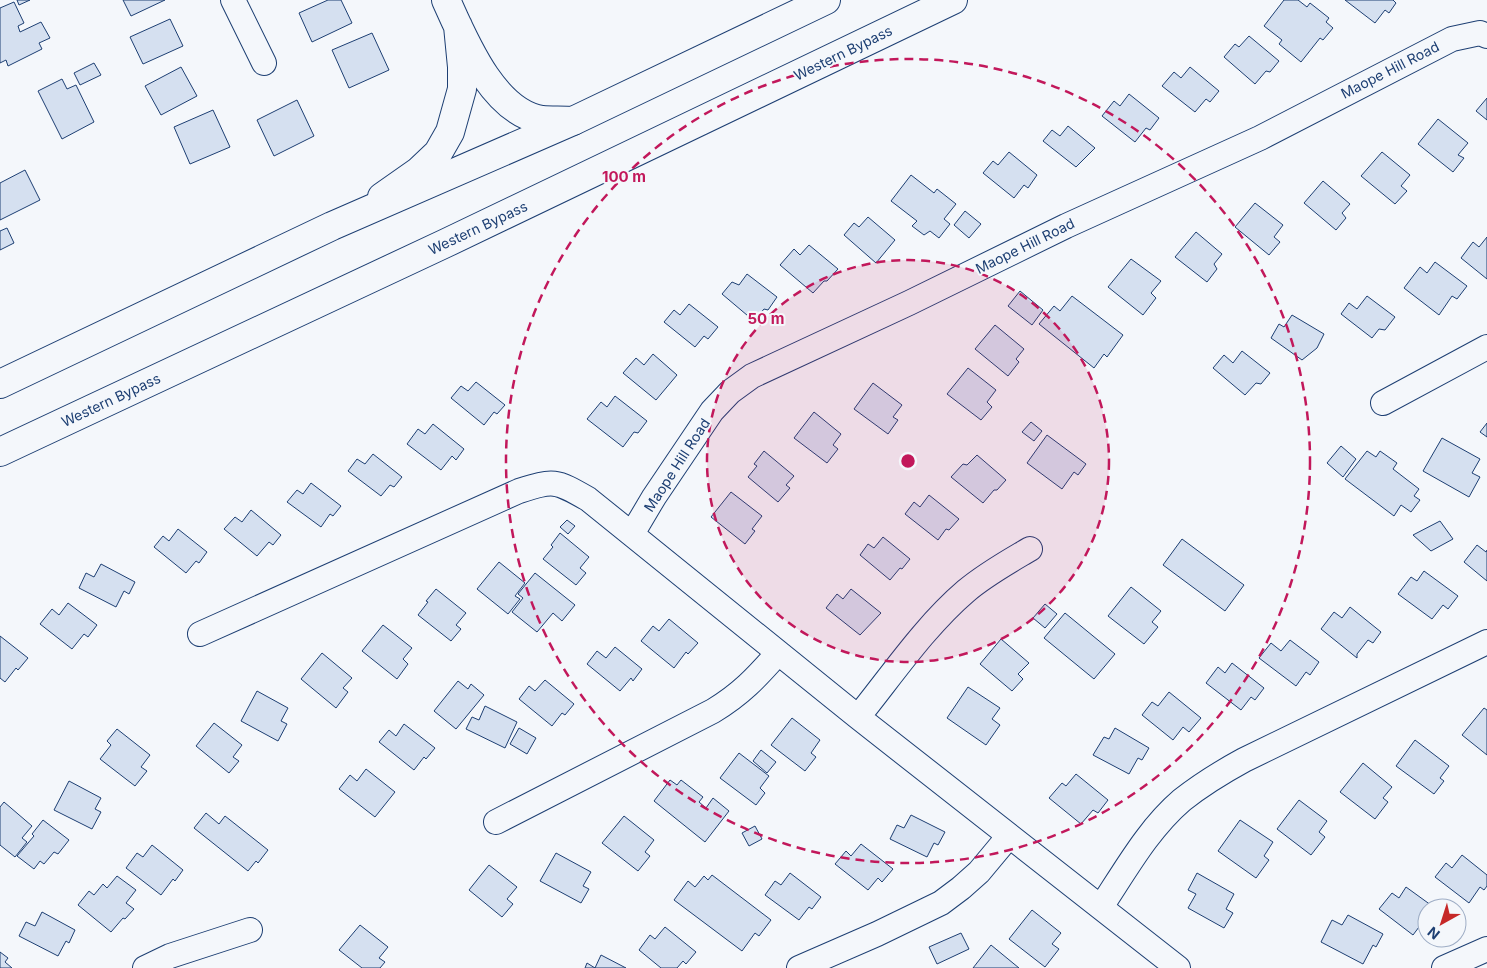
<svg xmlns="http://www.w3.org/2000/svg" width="1487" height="968" font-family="Inter,sans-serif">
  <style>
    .building { fill: #d5e0f0; stroke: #1d3f73 }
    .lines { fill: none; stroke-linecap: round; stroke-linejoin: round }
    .street-casing { stroke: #1d3f73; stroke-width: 26 }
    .secondary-casing { stroke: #1d3f73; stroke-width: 30 }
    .highway-casing { stroke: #1d3f73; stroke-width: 30 }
    .street { stroke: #f4f7fb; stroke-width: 24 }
    .secondary { stroke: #f4f7fb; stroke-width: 28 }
    .highway { stroke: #f4f7fb; stroke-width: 28 }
    .ring { fill: none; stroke: #c2185b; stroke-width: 2.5; stroke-dasharray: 9 6 }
    .labels { text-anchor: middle; stroke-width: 4; stroke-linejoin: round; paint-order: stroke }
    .street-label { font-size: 14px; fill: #1d3f73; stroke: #f4f7fb }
    .centre { fill: #c2185b; stroke: #f4f7fb; stroke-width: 2.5 }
    .ring-label { font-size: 15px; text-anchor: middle; font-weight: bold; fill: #c2185b; stroke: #f4f7fb; stroke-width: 4; stroke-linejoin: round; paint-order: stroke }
  </style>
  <rect width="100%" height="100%" fill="#f4f7fb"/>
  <path class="building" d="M17,0H30L19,5Z
    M123,0H165L131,16Z
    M328,0H341L352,23L312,42L299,13Z
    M1284,0H1298L1307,7L1310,3L1329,18L1326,22L1333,28L1323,40L1320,38L1301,62L1279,44L1282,40L1264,26Z
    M1345,0H1393L1396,3L1389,13L1385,10L1375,23Z
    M14,2L24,23L18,26L20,32L41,22L50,38L39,43L42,49L8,66L6,60L0,63V8Z
    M170,19L183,46L143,64L130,37Z
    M372,33L389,70L349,88L332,50Z
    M1249,36L1279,61L1270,72L1266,71L1255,84L1224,57L1235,44L1239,47Z
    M94,63L101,75L80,85L74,73Z
    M181,67L197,96L161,115L145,86Z
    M1190,67L1219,91L1210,102L1206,99L1195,112L1162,86L1174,72L1181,78Z
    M62,79L67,89L76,85L94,122L62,139L38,91Z
    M1129,94L1159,118L1150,130L1146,128L1135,142L1102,116L1114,101L1120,106Z
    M1487,98V120L1476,111Z
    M297,100L314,136L274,156L257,120Z
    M213,110L230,147L190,164L174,127Z
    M1438,119L1468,143L1458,155L1464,158L1453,172L1418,144Z
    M1068,126L1095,148L1076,167L1043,141L1052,130L1060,136Z
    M1009,152L1037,175L1028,188L1024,185L1014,198L983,173L993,161L998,165Z
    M1382,152L1410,175L1401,186L1407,191L1395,204L1361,176Z
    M25,170L40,200L0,220V183Z
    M911,175L934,193L937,189L956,204L944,219L950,224L939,238L930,231L924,235L912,226L917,221L891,201Z
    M1323,181L1350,204L1342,213L1346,218L1336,230L1304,203Z
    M1255,203L1283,225L1274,237L1280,242L1269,255L1235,227Z
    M965,211L981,224L969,238L954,225Z
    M868,217L895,240L876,263L844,235L854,223L859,227Z
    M7,228L14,243L0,250V231Z
    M1196,232L1222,254L1214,264L1217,269L1207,282L1175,257Z
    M1487,237V279L1461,258L1473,242L1479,247Z
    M809,245L838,269L827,281H824L813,293L780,265L794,249L800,255Z
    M1131,259L1161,281L1151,293L1156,298L1143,315L1108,287Z
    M1435,262L1467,286L1457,299L1452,296L1439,315L1404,288L1420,267L1427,273Z
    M747,274L777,297L768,310L764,309L754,321L722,294L732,282L739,285Z
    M1020,291L1043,310L1032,325L1008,306Z
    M1072,296L1123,335L1107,357L1104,354L1094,368L1039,324L1054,306L1060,311Z
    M1367,296L1395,317L1385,330L1379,329L1372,338L1341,314L1349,303L1357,309Z
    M689,304L718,327L708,339L704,336L695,347L664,322L674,310L680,315Z
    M1292,315L1324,334L1317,348L1302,360L1271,338L1279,324L1284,327Z
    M995,325L1024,349L1016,359L1019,362L1008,376L975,349Z
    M1242,351L1270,373L1261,384L1256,383L1245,395L1213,368L1224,355L1233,363Z
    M653,354L677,375L656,400L623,373L636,358L644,365Z
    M968,368L996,390L987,402L992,407L981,420L947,394Z
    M476,382L505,405L497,414L494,412L484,425L451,398L461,386L468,391Z
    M873,383L902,405L893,417L898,420L888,434L854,409Z
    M615,396L647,421L638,433L634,432L623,447L587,419L601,402L607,407Z
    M814,412L841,434L833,445L838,449L827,463L794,438Z
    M1031,422L1042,431L1034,441L1022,432Z
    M1487,423V437L1480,432Z
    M433,424L464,449L456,460L452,456L441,470L407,444L418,429L425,434Z
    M1047,435L1086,464L1078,475L1074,472L1062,489L1027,463Z
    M1442,438L1480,459L1472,473L1480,477L1469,497L1423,471Z
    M1341,446L1356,459L1343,477L1327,463Z
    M764,451L794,476L786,485L790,488L778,502L748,477L757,466L754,464Z
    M1367,451L1376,457L1380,451L1397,463L1393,469L1419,489L1414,496L1420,500L1411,512L1401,505L1394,516L1345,479Z
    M373,454L402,477L394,487L390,485L381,496L348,471L357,459L365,464Z
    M977,455L1006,480L997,490H994L983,503L951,477L963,464L967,465Z
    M311,483L341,506L333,516L330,514L321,527L287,502L297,490L303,494Z
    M731,492L762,516L752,529L755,531L745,544L711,517Z
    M929,495L959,519L949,530L946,529L938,540L905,514L914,502L920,507Z
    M251,510L281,535L273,545L269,542L257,556L224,529L235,517L242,522Z
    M567,520L575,526L568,534L560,527Z
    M1440,521L1453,539L1431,551L1413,535Z
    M178,529L207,552L199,563L196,561L186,573L154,547L163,536L169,541Z
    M560,533L589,557L580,568L586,573L576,585L543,559L553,547L551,545Z
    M883,537L910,559L902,569L900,568L890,580L860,555L868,544L874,548Z
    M1182,539L1244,585L1225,611L1163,565Z
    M1477,545L1486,552L1487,550V581L1464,562Z
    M499,562L525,583L515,596L520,599L508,614L477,589Z
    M101,564L135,582L129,594L124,591L116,607L79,588L86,573L94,577Z
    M1424,571L1458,596L1448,609L1443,605L1432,619L1398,594L1411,577L1417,581Z
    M535,573L575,605L562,621L553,613L537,632L512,612L523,598L518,594Z
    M1131,587L1161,611L1152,622L1158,627L1144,644L1108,616Z
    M436,589L466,613L456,625L461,629L451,641L418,615L428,602L426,601Z
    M851,589L881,613L860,635L826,608L837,594L843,599Z
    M68,603L97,625L88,637L84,634L72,649L40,624L52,609L59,615Z
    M1045,604L1057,614L1045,628L1033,618Z
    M1350,607L1381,632L1373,643L1368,640L1357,654V658L1321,629L1334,612L1342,618Z
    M1065,613L1115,654L1094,679L1044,638Z
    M669,619L698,643L688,654L686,652L674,668L641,641L653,626L659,631Z
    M383,625L412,648L403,659L408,664L397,679L362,651Z
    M0,636L28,658L18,670L16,668L5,682L0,678Z
    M1001,639L1029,663L1018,674L1023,679L1012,691L980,664Z
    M1290,640L1319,662L1310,675L1306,672L1296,686L1259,658L1271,643L1281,651Z
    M615,647L642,669L633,681L631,678L620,691L587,664L597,651L606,658Z
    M322,653L352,678L343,688L348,692L336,708L301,679Z
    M1232,663L1264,688L1255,700L1251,697L1241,710L1206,683L1218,667L1225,673Z
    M545,680L574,704L565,715L562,713L552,726L519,699L529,686L535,691Z
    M458,681L468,689L471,684L484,695L456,729L434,711Z
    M968,687L1000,708L992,719L1000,725L986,745L947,718Z
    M257,691L288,708L281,721L287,724L278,741L241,721Z
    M1169,692L1201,718L1189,732L1183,727L1173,740L1142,715L1152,702L1158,706Z
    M485,706L517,722L505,748L466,729L472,717L479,720Z
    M1484,708L1487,710V755L1462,735Z
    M792,718L820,740L811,753L816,757L805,771L771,745Z
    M214,723L242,745L233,757L239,761L229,773L196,746Z
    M404,724L435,748L426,759L424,757L414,770L379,742L389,730L396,736Z
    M519,728L536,738L527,754L510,744Z
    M1115,728L1149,748L1142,760L1138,758L1129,774L1093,755L1104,737L1109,739Z
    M117,729L150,755L141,767L147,771L135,786L100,759L111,745L107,741Z
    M1415,740L1449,766L1440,778L1444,781L1434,794L1396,766Z
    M761,750L776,762L767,773L753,761Z
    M739,753L769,776L760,788L765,793L756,805L720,778Z
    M1363,763L1392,787L1383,798L1388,802L1375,819L1340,792Z
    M366,769L395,792L375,817L339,789L350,775L357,781Z
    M1076,774L1108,800L1098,813L1093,810L1081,824L1049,798L1062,783L1066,786Z
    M670,780L677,785L681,780L703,797L699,802L706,808L713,798L729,811L705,842L654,801Z
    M69,781L101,798L95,809L101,812L92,829L54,810Z
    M1299,800L1327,821L1319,832L1325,837L1311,855L1277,829Z
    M4,802L32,826L22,838L27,842L15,857L0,845V807Z
    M206,813L219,824L225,816L268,850L258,863L256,861L248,871L194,828Z
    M911,815L945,832L938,845L934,843L927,857L890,839L897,825L904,828Z
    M624,816L654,840L645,852L650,856L638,871L602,843Z
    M43,820L69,840L58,854L54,852L44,864L40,861L34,869L17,856L34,836L32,834Z
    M1240,820L1273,842L1264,856L1269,860L1256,878L1218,851Z
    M755,826L762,839L749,846L742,833Z
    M861,844L893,869L882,882L878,878L868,890L835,864L846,851L851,856Z
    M152,845L183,870L175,881L173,879L161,895L126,868L137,853L143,857Z
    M556,853L591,872L583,886L589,889L581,903L540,881Z
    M1462,855L1487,875V886L1484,890L1480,887L1469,903L1435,877L1446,863L1452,868Z
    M489,865L517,887L507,899L513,904L502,917L469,890Z
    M790,873L821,897L812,909L809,907L799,920L765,895L775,881L781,885Z
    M1197,873L1234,894L1226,909L1233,913L1224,928L1188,908L1196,894L1188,890Z
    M712,875L771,920L759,936L755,933L742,951L674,900L688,881L695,887L704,876L708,880Z
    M117,876L136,890L126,903L134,909L125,919L123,918L111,932L78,905L89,891L94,895L103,884L107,888Z
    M1406,887L1435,908H1427V920L1425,919L1413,935L1379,909L1392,893L1399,898Z
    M1032,910L1061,933L1052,944L1059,949L1045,967L1009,939Z
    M42,912L75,930L69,943L66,941L58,956L19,936L26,922L35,926Z
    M1348,915L1383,934L1376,947L1373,945L1363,964L1321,942L1332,920L1342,925Z
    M360,925L388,947L379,958L385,962L380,968H362L339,950Z
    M665,927L696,952L686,964L683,961L677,968H661L639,950L650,935L655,939Z
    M961,933L969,949L937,964L929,947Z
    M991,945L1019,968H973Z
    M0,952L8,958L5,962L12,968H0Z
    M601,955L626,968H585L587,963L595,968Z"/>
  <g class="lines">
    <defs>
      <path id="street" d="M233,0L264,63
        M1383,403L1487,347
        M632,534L654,497L712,411L730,392L752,376L909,303L1066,226L1260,138L1452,39L1480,33L1487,36
        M200,634L519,491C554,480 555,480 588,499L858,717L1178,968
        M858,717C892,675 925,626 966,591C986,574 1008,562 1030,549
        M496,822L713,711C741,694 756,678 778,653
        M1101,907C1125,871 1148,829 1182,800C1201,785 1222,772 1244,760L1487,642
        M145,968L170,956L250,930
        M799,968L877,934L941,903L961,888L979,872L1009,836
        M1444,968L1487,949"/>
      <path id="secondary" d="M446,0C464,40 493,112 542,120C552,121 563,120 573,121
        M382,197L419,171L438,153L450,132L462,89V67L458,26"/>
      <path id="highway" d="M0,384L332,226L573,121L826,0
        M0,452L446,243L953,0"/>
    </defs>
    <use href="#street" class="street-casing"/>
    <use href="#secondary" class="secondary-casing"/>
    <use href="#highway" class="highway-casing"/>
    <use href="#street" class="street"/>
    <use href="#secondary" class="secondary"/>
    <use href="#highway" class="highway"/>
  </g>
  <circle cx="908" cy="461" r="201" fill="#c2185b" fill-opacity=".12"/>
  <g class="ring">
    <circle cx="908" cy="461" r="201"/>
    <circle cx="908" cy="461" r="402"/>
  </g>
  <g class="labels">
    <g class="street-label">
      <text transform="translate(843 53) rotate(-26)" y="5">Western Bypass</text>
      <text transform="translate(1390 70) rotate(-27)" y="5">Maope Hill Road</text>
      <text transform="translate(478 228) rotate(-25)" y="5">Western Bypass</text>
      <text transform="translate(1025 246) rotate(-26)" y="5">Maope Hill Road</text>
      <text transform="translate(111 400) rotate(-25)" y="5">Western Bypass</text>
      <text transform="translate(677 465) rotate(-57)" y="5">Maope Hill Road</text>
    </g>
  </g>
  <circle cx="908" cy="461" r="8" class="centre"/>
  <g class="ring-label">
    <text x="624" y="182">100 m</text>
    <text x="766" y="324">50 m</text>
  </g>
  <g transform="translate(1442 923) rotate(219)"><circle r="24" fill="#f4f7fb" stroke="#9eadc5"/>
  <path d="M0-4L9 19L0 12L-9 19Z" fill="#c62828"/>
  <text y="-8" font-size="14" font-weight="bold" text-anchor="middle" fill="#1d3f73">N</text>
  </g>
</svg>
